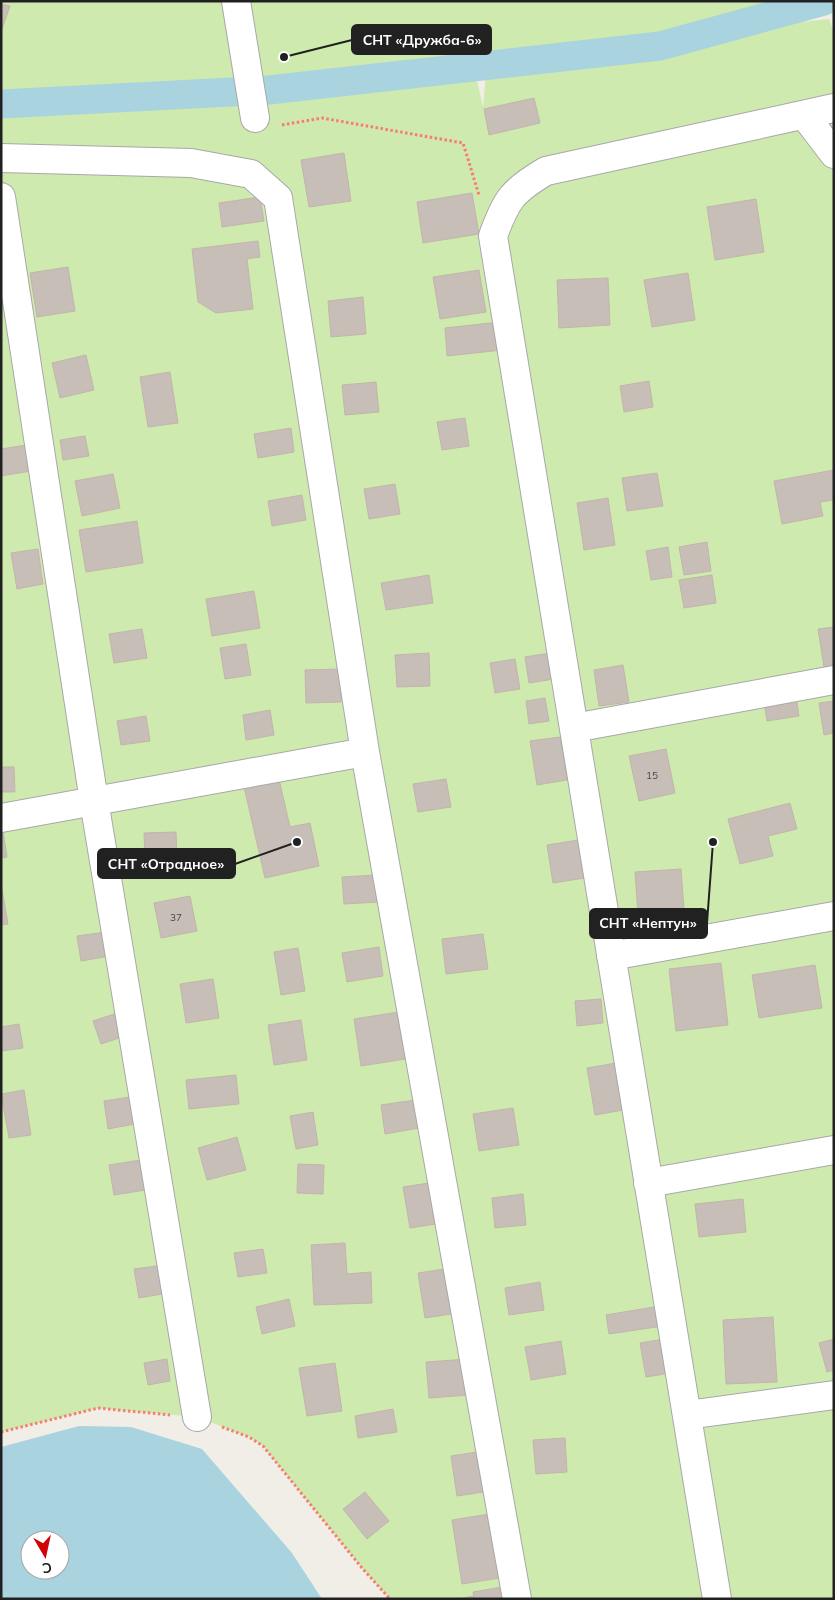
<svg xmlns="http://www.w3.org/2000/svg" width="835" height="1600" font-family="Mulish,sans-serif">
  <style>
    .grass { fill: #ceeaaf }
    .water { fill: #a9d3de; fill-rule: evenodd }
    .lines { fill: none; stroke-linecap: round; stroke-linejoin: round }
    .canal { stroke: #a9d3de; stroke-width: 29 }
    .building { fill: #c6beb7; stroke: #c3b5aa }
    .minor-casing { stroke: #a8a8a8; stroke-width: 30 }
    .path { stroke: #f97c71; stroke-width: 3; stroke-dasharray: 2.5 2.5; stroke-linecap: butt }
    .minor { stroke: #fff; stroke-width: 28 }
    .labels { text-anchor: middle; stroke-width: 4; stroke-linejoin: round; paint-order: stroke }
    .number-label { font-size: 10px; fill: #4a4846 }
    .leader { fill: none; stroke: #212121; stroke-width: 2 }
    .callout-dot { fill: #212121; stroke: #fff; stroke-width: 2 }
    .callout { fill: #212121; stroke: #212121; stroke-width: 2 }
    .callout-label { font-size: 14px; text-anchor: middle; font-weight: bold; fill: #fff }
  </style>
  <rect width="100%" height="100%" fill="#f1eee8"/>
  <path class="grass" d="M1,1H824L660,46L474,67L483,107L486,74L668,51L774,25L829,19L834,33V1599H390L362,1568L263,1446L249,1437L197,1417L98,1408L1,1432Z"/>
  <path class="water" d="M79,1426L131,1427L202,1449L292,1553L322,1599H1V1447ZM30,1540H60V1570H30Z"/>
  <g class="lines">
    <path class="canal" d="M1,104L269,90L660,46L824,1"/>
  </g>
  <path class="building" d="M1,4L10,6L1,32Z
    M534,98L540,123L489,135L484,109Z
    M344,153L351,201L309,207L301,160Z
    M472,193L479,234L423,243L417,202Z
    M260,197L264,221L222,227L219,203Z
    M756,199L764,252L715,260L707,207Z
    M258,241L260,257L247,259L253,309L216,313L198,302L192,249Z
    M68,267L75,311L37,317L30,273Z
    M479,270L486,312L440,319L433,277Z
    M688,273L695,320L652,327L644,280Z
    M608,278L610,325L559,328L557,280Z
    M363,297L366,334L331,337L328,301Z
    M499,322L502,350L447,356L445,328Z
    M86,355L94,390L60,398L52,363Z
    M170,372L178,423L148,427L140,377Z
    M649,381L653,407L624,412L620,386Z
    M376,382L379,412L345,415L342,385Z
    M465,418L469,446L442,450L437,422Z
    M291,428L294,452L258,458L254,434Z
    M85,436L89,456L63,460L60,440Z
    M27,445L31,471L1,476V449Z
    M834,470V500L820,502L823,516L782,524L774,481Z
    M657,473L663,506L627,511L622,478Z
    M113,474L120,508L82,516L75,481Z
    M395,484L400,514L369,519L364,489Z
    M302,495L306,520L272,526L268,501Z
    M608,498L615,545L584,550L577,503Z
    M137,521L143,563L86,572L79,530Z
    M707,542L711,571L684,575L679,547Z
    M668,547L672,577L651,580L646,551Z
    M38,549L43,584L17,589L11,553Z
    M429,575L433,603L386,610L381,583Z
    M712,575L716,603L684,608L679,580Z
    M254,591L260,628L212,636L206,599Z
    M834,627V665L824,667L818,629Z
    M142,629L147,658L114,663L109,634Z
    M246,644L251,675L225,679L220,648Z
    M429,653L430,686L397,687L395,655Z
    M550,653L554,679L529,683L525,657Z
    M515,659L520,689L495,693L490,663Z
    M623,665L629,702L599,706L594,670Z
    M340,669L341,702L306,703L305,670Z
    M796,697L799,716L767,721L764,702Z
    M545,698L549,721L529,724L526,701Z
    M834,701V733L824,735L819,703Z
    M270,710L274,735L246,740L243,715Z
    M146,716L150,741L121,745L117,721Z
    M560,737L567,780L537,785L530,741Z
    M666,749L675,793L639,801L629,756Z
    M1,767H14L15,792H1Z
    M279,779L290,827L310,823L319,866L265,878L244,787Z
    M446,779L451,807L418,812L413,784Z
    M790,803L797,829L768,836L773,856L740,864L728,819Z
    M2,825L7,857L1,858V826Z
    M176,832L177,859L145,860L144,833Z
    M585,839L591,877L553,883L547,845Z
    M681,869L684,910L638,914L635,872Z
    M377,875L379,902L344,904L342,877Z
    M1,884L8,924L1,925Z
    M190,896L197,931L161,938L154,903Z
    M106,932L110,956L81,961L77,936Z
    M483,934L488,969L446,974L442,939Z
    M379,947L383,976L347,982L342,953Z
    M298,948L305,991L281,995L274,952Z
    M721,963L728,1025L676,1031L669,969Z
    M815,965L822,1008L759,1018L752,975Z
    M213,979L219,1018L186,1023L180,984Z
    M601,999L603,1023L577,1026L575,1001Z
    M405,1011L412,1058L361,1066L354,1019Z
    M117,1013L125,1036L101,1044L93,1021Z
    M301,1020L307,1060L274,1065L268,1025Z
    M19,1024L23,1048L1,1051V1027Z
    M622,1062L629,1109L595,1115L587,1068Z
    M236,1075L239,1104L189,1109L186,1080Z
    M24,1090L31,1135L9,1138L1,1094Z
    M136,1096L140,1123L108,1129L104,1101Z
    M415,1100L419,1128L385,1134L381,1105Z
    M513,1108L519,1145L479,1151L473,1114Z
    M313,1112L318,1145L296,1149L290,1116Z
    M237,1137L246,1170L207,1180L198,1148Z
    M147,1159L152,1189L114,1195L109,1165Z
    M298,1164L324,1165L323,1194L297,1193Z
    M435,1182L442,1223L410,1228L403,1187Z
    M523,1194L526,1225L495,1228L492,1198Z
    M743,1199L746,1232L699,1237L695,1204Z
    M345,1243L347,1274L371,1272L372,1303L314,1305L311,1245Z
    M263,1249L267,1273L238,1277L234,1253Z
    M164,1265L168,1293L139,1298L134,1269Z
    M451,1268L458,1313L425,1318L418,1273Z
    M540,1282L544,1310L509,1315L505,1288Z
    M289,1299L295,1326L262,1334L256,1307Z
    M660,1306L663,1326L609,1334L606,1315Z
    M773,1317L777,1382L726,1384L723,1320Z
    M671,1338L677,1372L646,1377L640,1343Z
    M834,1339V1370L827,1372L819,1343Z
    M561,1341L566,1374L531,1380L525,1347Z
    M167,1359L170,1381L148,1385L144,1363Z
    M468,1359L470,1395L429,1398L426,1362Z
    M335,1363L342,1411L307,1416L299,1368Z
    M393,1409L397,1432L358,1438L355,1416Z
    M565,1438L567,1472L536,1474L533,1440Z
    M484,1451L490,1491L457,1496L451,1456Z
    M365,1492L389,1521L367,1539L343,1509Z
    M496,1513L506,1577L462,1584L452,1520Z
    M508,1586L510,1599H458L474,1596L473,1592Z"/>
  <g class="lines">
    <defs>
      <path id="minor" d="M236,1L255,118
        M805,116L834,154
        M1,158L191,163L251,174L278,198L365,752L517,1599
        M1,197L94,801L197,1417
        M574,728L834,680
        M1,818L365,752
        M611,956L834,916
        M648,1183L834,1150
        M687,1415L834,1395
        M717,1599L493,236C506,200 512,191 546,171L834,108"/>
    </defs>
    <use href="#minor" class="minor-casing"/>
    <path class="path" d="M282,125L322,118L463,143L479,195
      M222,1427L249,1437L263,1446L362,1568L390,1599
      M1,1432L98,1408L170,1415"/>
    <use href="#minor" class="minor"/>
  </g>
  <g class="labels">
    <g class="number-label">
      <text x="652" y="779">15</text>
      <text x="176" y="921">37</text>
    </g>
  </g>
  <path class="leader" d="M284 57L352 40M297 842L235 864M713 842L707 923"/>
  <g class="callout-dot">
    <circle cx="284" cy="57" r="5"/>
    <circle cx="297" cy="842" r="5"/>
    <circle cx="713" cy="842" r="5"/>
  </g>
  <g class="callout">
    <rect x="352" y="25" width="139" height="29" rx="5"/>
    <rect x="98" y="849" width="137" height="29" rx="5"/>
    <rect x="590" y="909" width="117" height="29" rx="5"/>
  </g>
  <g class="callout-label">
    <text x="422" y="45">СНТ «Дружба-6»</text>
    <text x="166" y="869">СНТ «Отрадное»</text>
    <text x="648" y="928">СНТ «Нептун»</text>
  </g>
  <rect width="835" height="1600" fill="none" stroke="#212121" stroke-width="5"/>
  <g transform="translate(45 1555) rotate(171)"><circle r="24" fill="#ffffff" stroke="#a6a6a6"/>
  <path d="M0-4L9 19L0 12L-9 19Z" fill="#d20105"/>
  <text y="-8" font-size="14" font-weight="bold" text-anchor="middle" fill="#212121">С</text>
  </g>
</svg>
